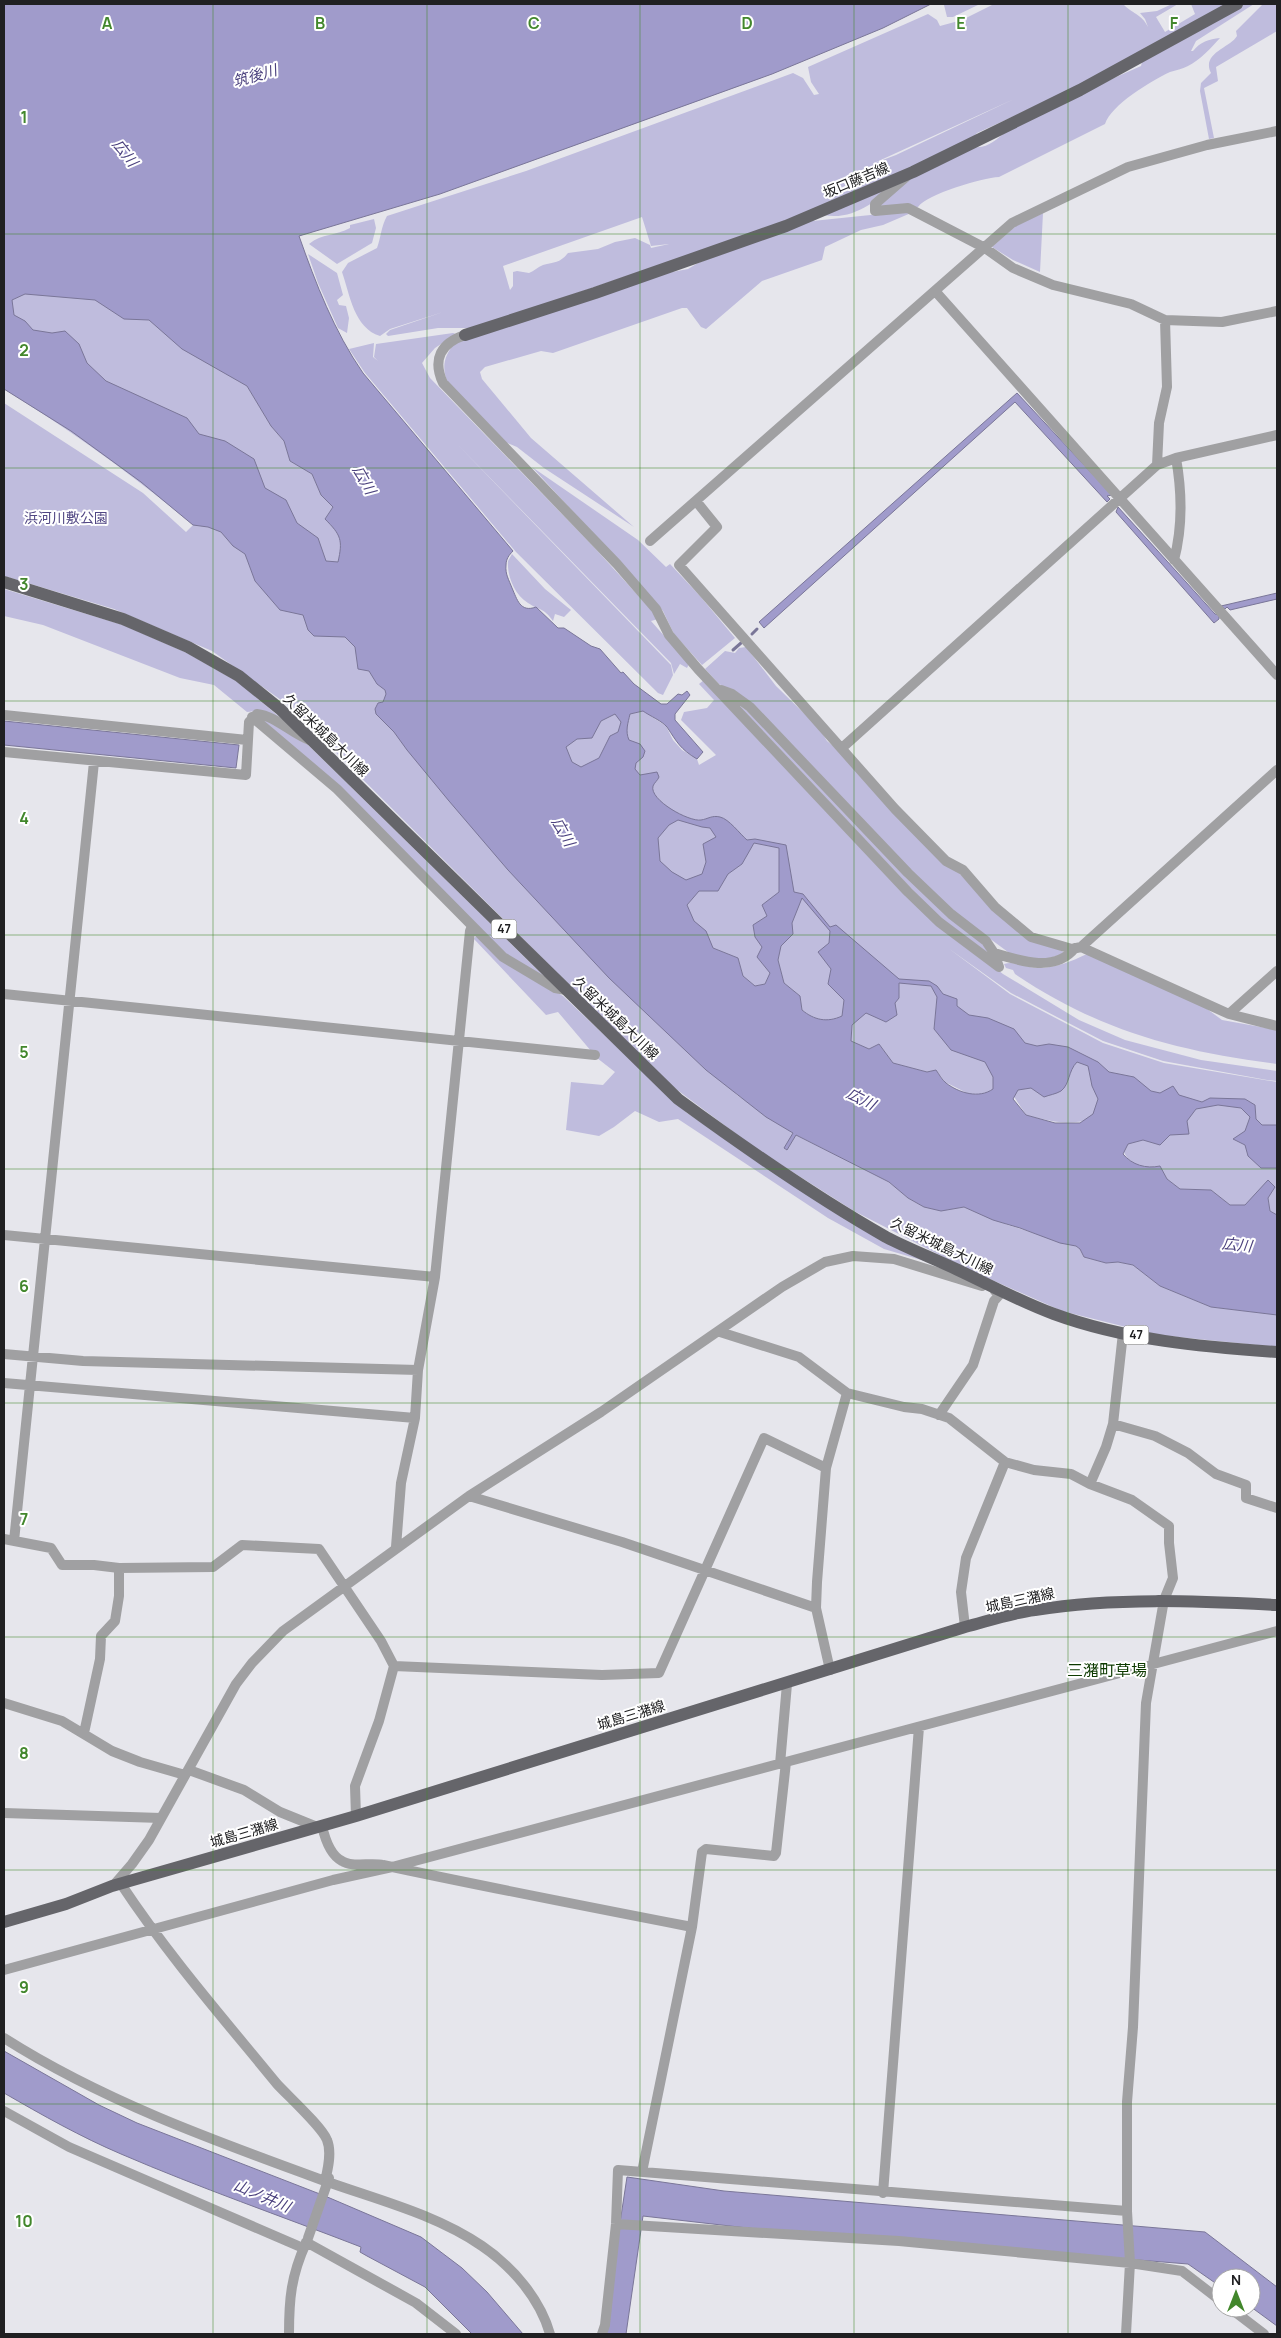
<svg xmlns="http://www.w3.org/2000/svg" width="1281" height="2338" font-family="Manrope,'Noto Sans JP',sans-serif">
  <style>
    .green { fill: #bfbcdd; fill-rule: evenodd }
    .water { fill: #a09bcb; stroke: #7a7698; fill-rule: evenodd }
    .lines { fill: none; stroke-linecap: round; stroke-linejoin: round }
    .stream { stroke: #7a7698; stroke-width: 3 }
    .minor { stroke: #a0a0a2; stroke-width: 10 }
    .major { stroke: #65656a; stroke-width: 12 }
    .minor-bridge { stroke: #a0a0a2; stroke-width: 10 }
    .grid { fill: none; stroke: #42872c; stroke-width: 1; stroke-opacity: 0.55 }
    .labels { text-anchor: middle; stroke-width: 4; stroke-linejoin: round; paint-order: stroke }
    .shield { fill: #fff; stroke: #636364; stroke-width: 1 }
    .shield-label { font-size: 12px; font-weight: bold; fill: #202022 }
    .street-label { font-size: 14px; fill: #202022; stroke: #fff }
    .park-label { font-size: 14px; fill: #514784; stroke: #fff }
    .water-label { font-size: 15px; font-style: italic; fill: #4b417e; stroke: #fff }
    .quarter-label { font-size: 16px; fill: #0d3a00; stroke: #fff }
    .grid-label { font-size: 16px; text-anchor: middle; font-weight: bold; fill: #42872c; stroke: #fff; stroke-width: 4; stroke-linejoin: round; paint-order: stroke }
  </style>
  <rect width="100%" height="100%" fill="#e6e6ec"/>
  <path class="green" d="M946,4H980L953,17H947L944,5Z
    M994,4H1123C1131,13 1142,14 1148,27L1145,19L1140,13L1157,11L1172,4H1178L1156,17L1165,32L1195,14L1191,4H1228L1090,81L977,133L972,139L866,188L771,227L474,328H438L388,336L386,334L390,330L443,312L390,329L380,336C354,328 350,295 342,272L348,263L377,248C381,237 381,227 387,216L526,171L793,73L803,78L814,95L819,94L811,82L808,67L928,14L937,20L940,26L962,20ZM1014,99L896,155L872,164ZM642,217L651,246L669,244L651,248L650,245L635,238L615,242L598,249L568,253C560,263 555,262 543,265C538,267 534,271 529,273L517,271L513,272V286L510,290L503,266Z
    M1242,4H1254L1196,41L1191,51H1193C1200,42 1209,39 1220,38C1211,48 1200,60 1188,66C1182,69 1176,70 1170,72C1151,81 1111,105 1105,124L999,177C982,178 927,194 918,207H880L881,204L917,172L974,147C988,149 996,139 1006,132L1114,78L1141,66L1142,62Z
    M1263,4H1277V31L1216,67L1218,81L1204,88L1214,138L1209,139L1200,91L1201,83L1211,73C1201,53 1230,48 1237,36L1236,31Z
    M898,183C876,201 853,221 823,215Z
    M909,211L911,213L883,225L861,230L825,247L822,260L762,281L706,329L701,327L687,308H682L553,353L541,351L485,367L480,372L482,379L531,438L634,527L544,468L517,447L505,442L448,383C441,367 444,355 456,342L667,273L688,269L698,263L803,222Z
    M1043,213L1040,272L1013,260L992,247L1017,225Z
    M374,219L376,228L372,243L337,264L309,244C322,233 336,236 350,228V225Z
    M308,254L337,273L343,295L337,300L339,305L346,306L349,318L347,333L338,328L318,283Z
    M4,270L135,291L247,386L271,426L284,441L290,461L312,474L321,495L333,507L325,519L338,532L342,547V624L737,1095L793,1133L785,1149L787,1150L796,1135L889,1182L908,1198L924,1207L945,1210L964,1207L1008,1225L1076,1246L1080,1249L1084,1257L1106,1263L1118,1262L1133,1265L1160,1286L1211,1307L1277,1315V1347L1158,1335L1062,1311L965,1268L854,1211L755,1148L668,1083L288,705L212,651L114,609L4,576V403L143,493L186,532L193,525C133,475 70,430 4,389Z
    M453,333L456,334L435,348L422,363L430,378L592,545L654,613L658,619L651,621L689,664L687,668L680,664L674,674L671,663L456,443L671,665L673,675L663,695L658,693L516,552L365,373L349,349L374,343L373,357L378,361L374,357L376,344Z
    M532,467L638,540L666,567L670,564L700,596L735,638L702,665L674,634L663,611L654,600Z
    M512,554L545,589L571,610L564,617L555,614L553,621C543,607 540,611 528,603C514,594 507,576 508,561Z
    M4,589L123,625L185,652L238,682L296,731L256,711L247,712L214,685L180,678L43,625L4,616Z
    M746,647L776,686L819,728L827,741L837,749L970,884L990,908L1065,953L1044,960L1012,955L958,915L923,885L733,692L719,684L705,669L725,651L735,653L739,648Z
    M510,662L599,706L630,714L643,711L666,726L673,740L682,750L697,759L699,765L716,755L681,720L684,712L707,708L714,700L699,684L704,680L936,922L1003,974L1079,1020L1125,1040L1201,1060L1277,1071V1081L1267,1080L1163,1061L1103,1041L1011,993L948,948L889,896L948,948L1010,994L1103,1043L1164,1063L1277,1082V1215L1270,1211L1268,1198L1254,1197L1245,1205H1230L1211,1190L1180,1189L1167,1179L1160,1166C1120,1174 1121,1143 1116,1114C1077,1124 1065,1126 1026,1115L985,1052L999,1085L986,1094L971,1095L945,1082L936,1070L927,1072L893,1063L879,1044L869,1049L851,1041L852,1025L849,1000L842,1017C827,1023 814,1020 802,1010L800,996L784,983L773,941L770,973L765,984L755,986L743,976L738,958L713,948L679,916L713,871L680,886L596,804Z
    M735,702L747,711L980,941L988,951L986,952L942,921Z
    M260,719L267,720L308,745L552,984L505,955Z
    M477,934L499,958L563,996L687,1113L833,1211L935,1264L884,1249L828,1218L678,1119L659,1122L635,1111L614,1127L599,1136L566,1130L571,1082L603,1085L615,1072L597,1058L558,1012L546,1015L474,939Z
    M1087,954L1203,1006L1222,1020L1277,1030V1064C1177,1051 1100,1031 1015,974L1013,970L1006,968L1004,964C1015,960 1027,968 1038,968C1056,968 1072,961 1087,954Z"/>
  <path class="water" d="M4,4H931L883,28L772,74L440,194L299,236C316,284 334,331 363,373L513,551C509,555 506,559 506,565C505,574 509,580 512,588C517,599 520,613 536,607L558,628H564L591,646L600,649L621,673L623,672L634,684L661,704H667L678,694L682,695L687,691L690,695L675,714V720L703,752L697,759C680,749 677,742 667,727C662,721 650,716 643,711L630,714C628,723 625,731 629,740L640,744L645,751L643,757L636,763L635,769L640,775L657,772L659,777C658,780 654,783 653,786C649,800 689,822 701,820C708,819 712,815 720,817C729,819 740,834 747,840L755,839L786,845L794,892L803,894L830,927L836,925L899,979L929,981L937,986L943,994L957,999V1006L969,1015L988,1018L1014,1029L1025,1043L1037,1046L1049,1044L1068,1047L1098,1062L1109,1072L1134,1077L1151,1091L1160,1093L1173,1086L1179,1095L1202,1102L1210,1098L1245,1099L1255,1105L1256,1119L1262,1125H1277V1168H1261L1248,1156L1245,1145L1233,1139L1245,1131L1250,1117L1241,1108L1218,1105L1196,1109L1187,1121L1189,1134L1170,1135L1160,1145L1143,1140L1128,1144L1123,1154C1132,1165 1146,1169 1160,1166L1167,1179L1180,1189L1211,1190L1230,1205H1245L1268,1180L1275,1187L1268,1198L1270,1211L1277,1215V1315L1211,1307L1160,1286L1133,1265L1118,1262L1106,1263L1084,1257L1080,1249L1076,1246L1060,1243L1020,1228L993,1220L964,1207L941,1211L924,1207L908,1198L889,1182L796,1135L787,1150L784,1148L793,1133L766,1117L706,1070L609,978L508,870L449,801L407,750L394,732L376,714L375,709L378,703L383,702L386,694L385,690L377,684L369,671L358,669L355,647L345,637L314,636L308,630L303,615L280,610L255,581L245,554L233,546L221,532L208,527L193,525L141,482L71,431L4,389ZM25,294L95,300L124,319L149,320L182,349L247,386L271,426L284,441L290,461L312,474L321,495L333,507L325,519C341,535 343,540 338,562L326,561L318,538L297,523L286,500L265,488L254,459L225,441L199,434L187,418L106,381L87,363L79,344L65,331L52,333L33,330L25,321L14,315L12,300ZM615,714L621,722L618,732L610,736L599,758L581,767L572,762L566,747L577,739L592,738L601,721ZM678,820L702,827L710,828L716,837L703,844L706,862L702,874L686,880L672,872L660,861L658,838L669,825ZM754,843L779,848V892L762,905L767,916L753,925L755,937L762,947L757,957L770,973L765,984L755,986L743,976L738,958L713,948L706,931L694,921L687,905L699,891H718L728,874L742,864ZM802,898L830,931L829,943L818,952L831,969L828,984L844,1000L842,1016C827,1023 814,1020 802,1010L800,996L784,983L778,960L781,946L793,934L792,923ZM899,983L931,986L937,997L934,1029L951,1050L985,1062L993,1077V1089C979,1099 959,1093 946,1083C942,1080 939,1074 936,1070L927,1072L893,1063L879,1044L869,1049L851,1041L852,1025L866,1013L886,1022L897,1015L895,1003L899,998ZM1077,1062L1088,1066L1092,1086L1098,1099L1093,1114L1080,1123H1055L1026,1115L1013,1099L1018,1090L1031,1088L1044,1097C1049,1095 1056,1094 1061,1091C1070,1084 1068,1071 1077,1062Z
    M1017,393L1112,495L1107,496L1110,499L1107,502L1015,402L764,628L759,622Z
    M1118,507L1215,614L1219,615V619L1214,623L1116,512Z
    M1277,593V599L1230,610L1227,607L1225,609L1221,606Z
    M4,721L239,745L236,768L4,745Z
    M4,2051L99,2105L137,2123L325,2196L421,2237L462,2268L487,2292L523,2334H472L425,2287L367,2256L360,2252L361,2247C281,2216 200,2188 121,2154C81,2137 42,2115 4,2093Z
    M627,2177L724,2191L1205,2232L1277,2287V2326L1251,2307V2278H1221V2287L1188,2264L765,2230L643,2216L626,2334H603Z"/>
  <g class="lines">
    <path class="stream" d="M752,634L757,629
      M733,650L741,643"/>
    <path class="minor" d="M906,177L875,204V211L908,208L985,248L1013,268L1053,285L1131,304L1165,320L1222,322L1277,311
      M936,292L1277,675
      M465,335C441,343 432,359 443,383L617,564L656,609L669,635L698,669L908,892L939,922L999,967
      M1157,465L1159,423L1167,387L1165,320
      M696,501L717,527L679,565L895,809L946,861L963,870L995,907L1031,937L1072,949L1081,947L1277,770
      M650,541L1012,223L1128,167L1207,145L1277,131
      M1174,560C1183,526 1182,492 1176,458
      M721,690L732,694L750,707L908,873L951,914L986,941L994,953L999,967
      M4,715L247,740
      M252,717L337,789L503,957L555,988L566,990
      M843,747L1157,465L1176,458L1277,435
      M4,752L246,775L249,722L257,714C276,716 293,735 312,741
      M1081,947L1229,1014L1277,1026
      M994,953C1020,961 1055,973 1075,948
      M4,994L595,1055
      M1229,1014L1277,971
      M4,1235L435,1277
      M720,1332L799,1357L847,1393L904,1407L922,1409L949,1418L1005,1462L1034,1470L1071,1474L1090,1484L1132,1500L1169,1526V1543L1173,1578L1164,1600L1146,1703L1133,2027L1127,2102V2211L1130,2263L1126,2334
      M4,1354L83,1361L418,1370
      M4,1383L415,1418
      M939,1415L973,1365L994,1301L1001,1293L995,1291
      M1113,1424L1155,1436L1188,1453L1216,1474L1246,1485V1498L1277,1508
      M1090,1484L1106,1447L1113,1424L1123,1333
      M469,1496L622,1542L816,1608
      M4,1539L51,1548L62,1565H94L119,1568L213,1567L242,1545L319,1549L381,1641L394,1666L379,1721L355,1786L356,1816
      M14,1541L94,762
      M396,1547L401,1483L415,1418L418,1370L435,1277L470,931L472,926
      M965,1627L961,1592L966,1558L1005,1462
      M394,1666L602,1675L659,1673L764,1438L826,1468
      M830,1670L816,1608L817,1582L826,1468L847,1393
      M4,1703L62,1721L112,1751L140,1762L185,1775
      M84,1733L100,1659L101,1636L115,1621L119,1596V1568
      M780,1764L787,1684
      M189,1770L244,1790L280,1812L317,1827
      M4,1813L161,1818
      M322,1826C325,1839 330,1855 342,1861C352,1868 371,1862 383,1865C486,1887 589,1907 692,1927
      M121,1884C168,1955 223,2018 277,2084C289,2097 322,2127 327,2140C332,2152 328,2169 325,2181
      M113,1886L132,1864L149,1840L236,1684L252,1663L283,1631L469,1496L601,1412L782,1287L825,1262L853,1256L894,1259L982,1286
      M4,1970L333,1880L392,1867L1277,1631
      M4,2038C103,2101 215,2141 325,2181C378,2200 435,2214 482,2246C513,2267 540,2299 550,2334
      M4,2111L69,2147L303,2248
      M642,2172L692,1927L702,1852L706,1849L774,1856L776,1853L786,1762
      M883,2193L919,1727
      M616,2224L899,2241L1130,2263L1182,2271L1221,2301
      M306,2242L416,2303L456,2334
      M1230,2308L1264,2334
      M289,2334C289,2299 291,2276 306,2243
      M602,2334L605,2325L616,2224L618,2170L1127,2211"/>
    <path class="major" d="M465,335L595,293L786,226L913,172L1080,90L1237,4
      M4,582L123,619L188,647L239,676L280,709L678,1099C745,1148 814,1196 886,1237C909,1249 935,1259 958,1270C990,1285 1021,1302 1054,1314C1125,1340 1203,1347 1277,1352
      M4,1922L66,1904L112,1886L356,1816L965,1627C988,1621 1011,1613 1035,1610C1116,1597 1196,1601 1277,1605"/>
    <path class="minor-bridge" d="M308,2238L329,2178"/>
  </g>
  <path class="grid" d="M213,4V2334M427,4V2334M640,4V2334M854,4V2334M1068,4V2334M4,234H1277M4,468H1277M4,701H1277M4,935H1277M4,1169H1277M4,1403H1277M4,1637H1277M4,1870H1277M4,2104H1277"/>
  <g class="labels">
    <g class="shield">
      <rect x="491.5" y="919.5" width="25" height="19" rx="4"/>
      <rect x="1123.5" y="1325.5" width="25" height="19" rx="4"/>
    </g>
    <g class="shield-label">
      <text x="504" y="933">47</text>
      <text x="1136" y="1339">47</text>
    </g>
    <g class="street-label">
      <text transform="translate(856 180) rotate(-23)" y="5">坂口藤吉線</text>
      <text transform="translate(326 735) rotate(44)" y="5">久留米城島大川線</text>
      <text transform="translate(616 1018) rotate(44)" y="5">久留米城島大川線</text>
      <text transform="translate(942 1246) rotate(26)" y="5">久留米城島大川線</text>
      <text transform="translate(1020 1600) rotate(-12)" y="5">城島三潴線</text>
      <text transform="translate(631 1715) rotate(-17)" y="5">城島三潴線</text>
      <text transform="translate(244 1833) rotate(-16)" y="5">城島三潴線</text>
    </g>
    <g class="park-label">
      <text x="66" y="523">浜河川敷公園</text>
    </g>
    <g class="water-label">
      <text transform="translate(255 76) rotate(-16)" y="5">筑後川</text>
      <text transform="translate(125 153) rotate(52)" y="5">広川</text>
      <text transform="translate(364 480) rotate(61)" y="5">広川</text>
      <text transform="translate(563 832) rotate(61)" y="5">広川</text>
      <text transform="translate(861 1099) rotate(27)" y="5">広川</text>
      <text transform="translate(1237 1245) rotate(6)" y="5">広川</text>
      <text transform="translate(262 2196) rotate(23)" y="5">山ノ井川</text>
    </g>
    <g class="quarter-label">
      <text x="1107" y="1676">三潴町草場</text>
    </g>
  </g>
  <g class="grid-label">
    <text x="107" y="29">A</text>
    <text x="320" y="29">B</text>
    <text x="534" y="29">C</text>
    <text x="747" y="29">D</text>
    <text x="961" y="29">E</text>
    <text x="1174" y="29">F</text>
    <text x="24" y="123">1</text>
    <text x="24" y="356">2</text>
    <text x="24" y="590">3</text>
    <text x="24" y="824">4</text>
    <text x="24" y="1058">5</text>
    <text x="24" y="1292">6</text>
    <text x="24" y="1525">7</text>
    <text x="24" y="1759">8</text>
    <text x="24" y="1993">9</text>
    <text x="24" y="2227">10</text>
  </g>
  <rect width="1281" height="2338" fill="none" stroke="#202022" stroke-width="10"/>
  <g transform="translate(1236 2293)"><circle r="24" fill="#ffffff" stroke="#a6a6a7"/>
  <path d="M0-4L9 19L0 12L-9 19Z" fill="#42872c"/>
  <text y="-8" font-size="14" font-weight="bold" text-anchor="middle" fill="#202022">N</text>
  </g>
</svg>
